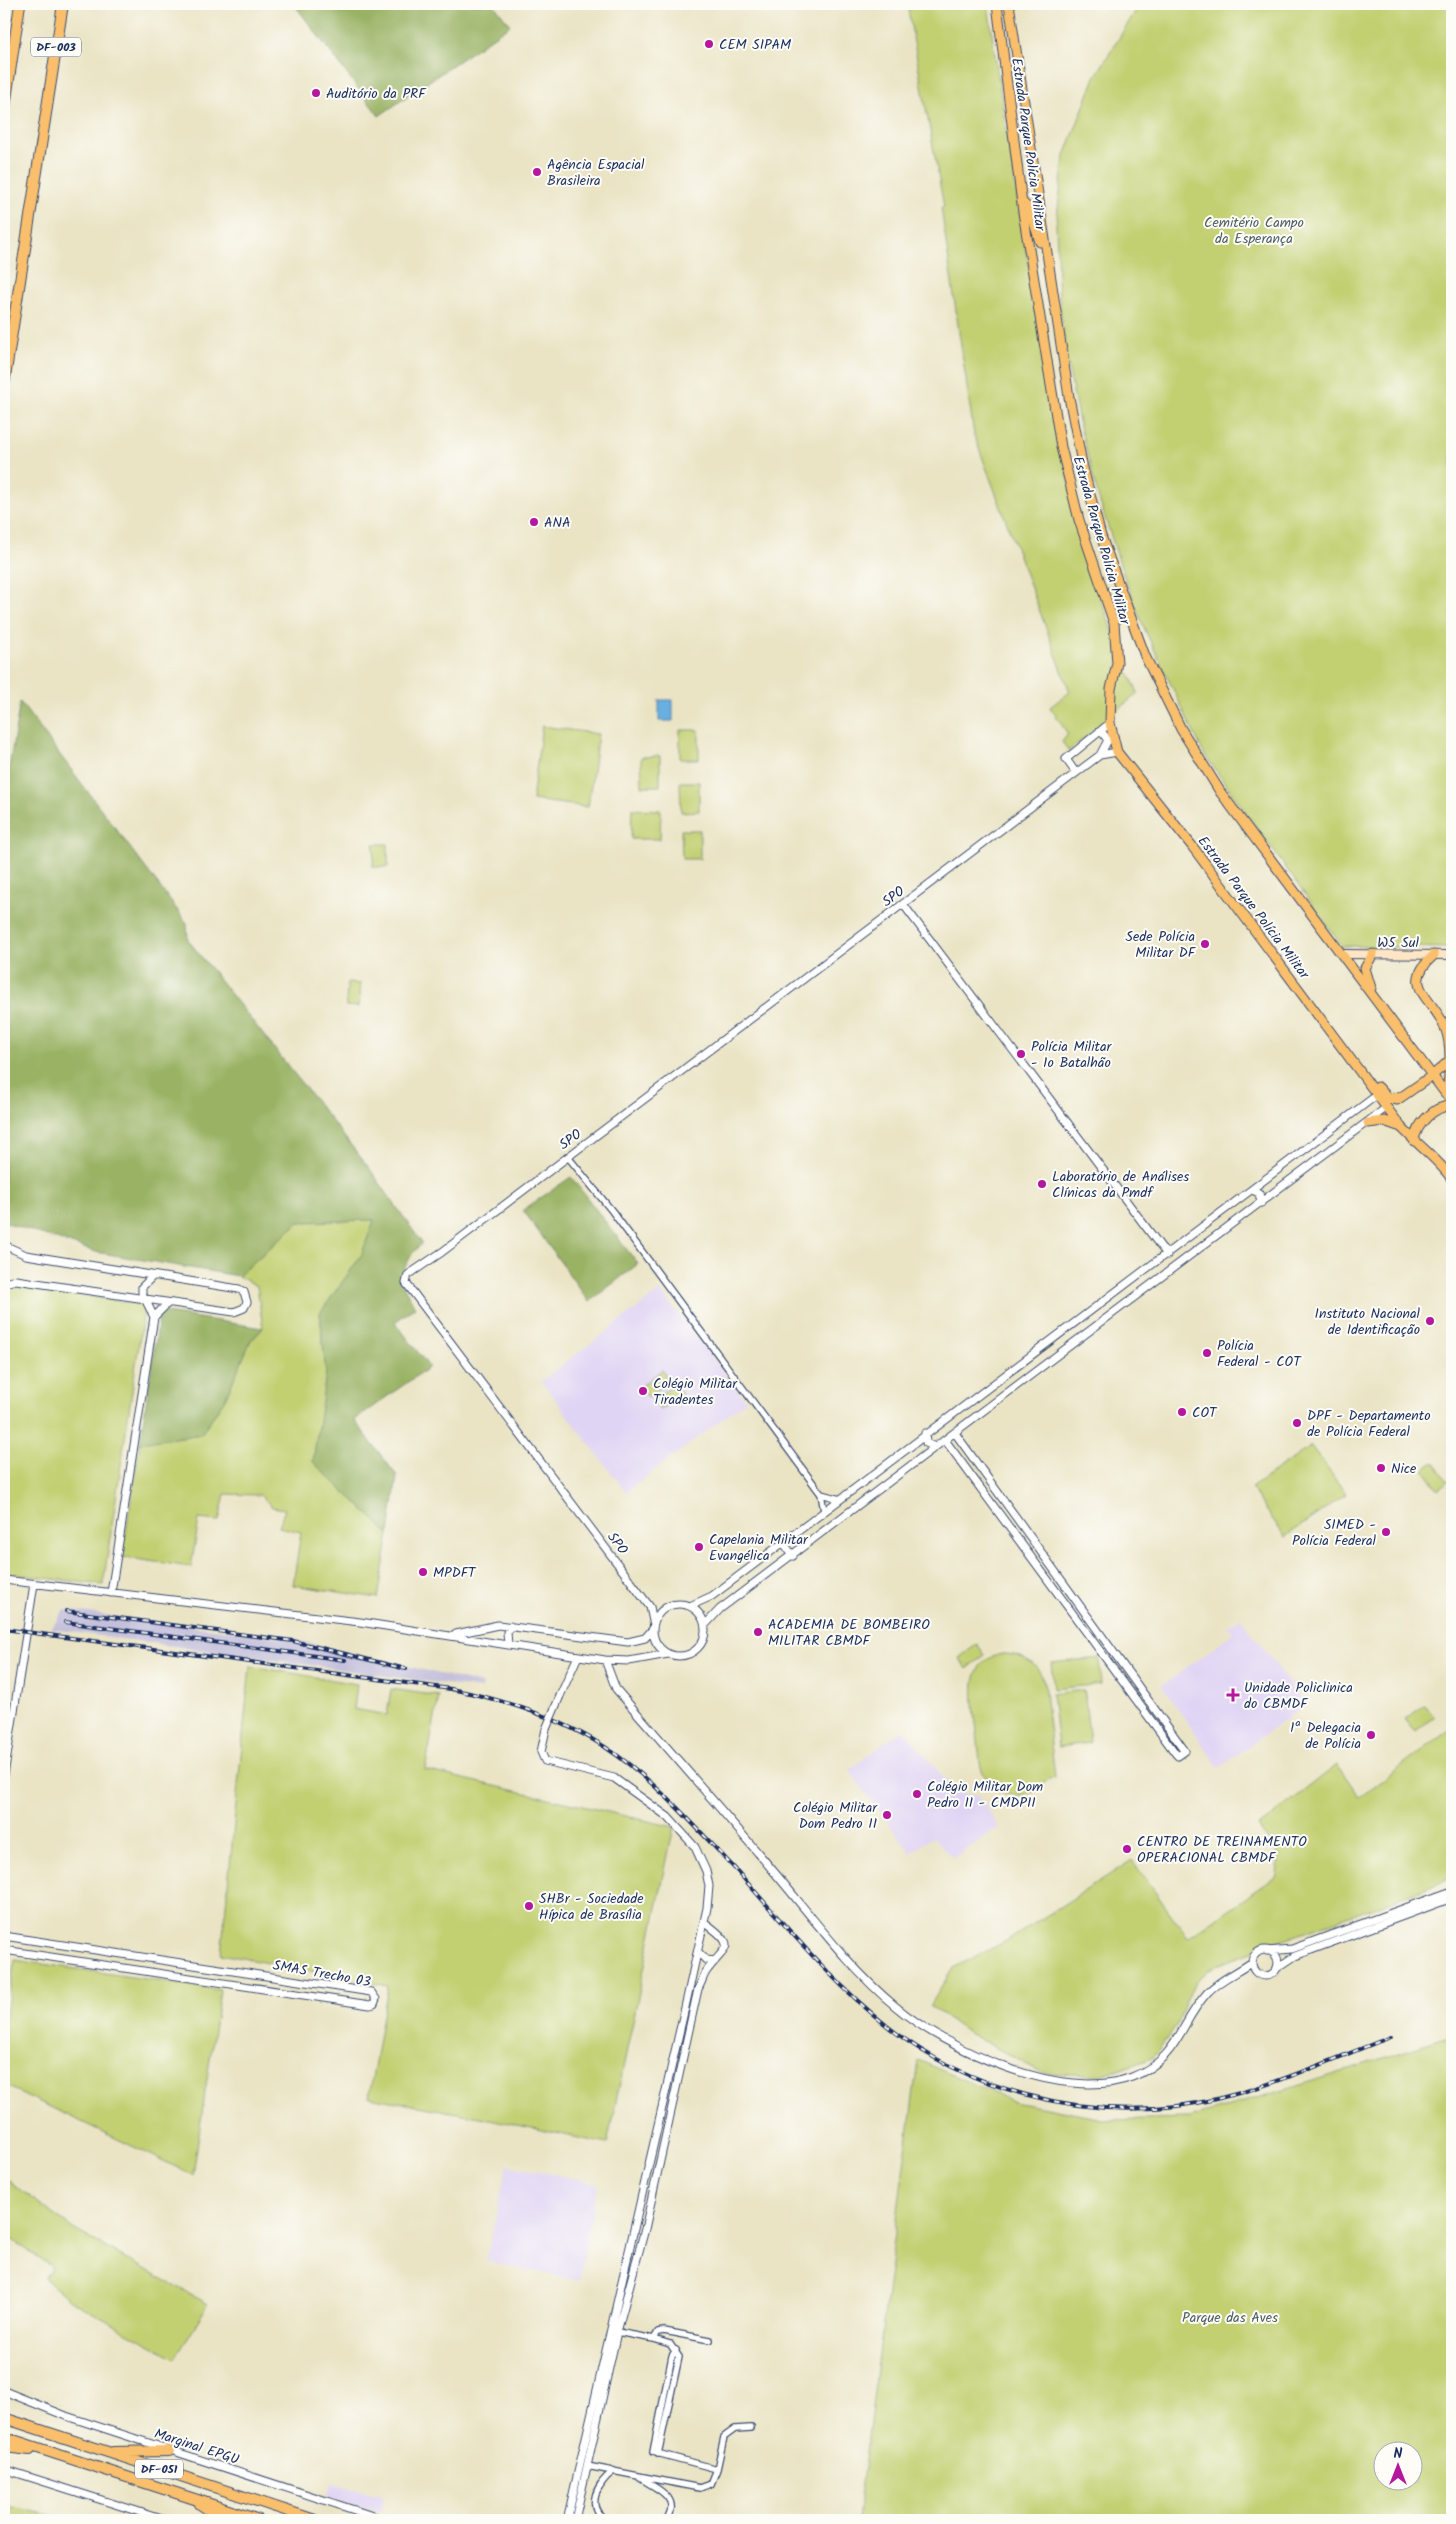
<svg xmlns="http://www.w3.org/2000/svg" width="1456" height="2524" font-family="Kalam,sans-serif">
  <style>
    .built { fill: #e0d4f4 }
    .industrial { fill: #c4c0db }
    .green { fill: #c2d072; stroke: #6e8068; fill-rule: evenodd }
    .forest { fill: #99b264; stroke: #5a7061 }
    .water { fill: #68b0e0; stroke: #42709f }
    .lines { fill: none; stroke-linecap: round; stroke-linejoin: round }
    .minor-casing { stroke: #3a4a6d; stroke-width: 8 }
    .tertiary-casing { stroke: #3a4a6d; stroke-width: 9 }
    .secondary-casing { stroke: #3a4a6d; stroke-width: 10 }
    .primary-casing { stroke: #3a4a6d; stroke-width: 11 }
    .trunk-casing { stroke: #3a4a6d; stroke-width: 12 }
    .minor { stroke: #fff; stroke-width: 5.5 }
    .tertiary { stroke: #fff; stroke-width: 7 }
    .secondary { stroke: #fde5c5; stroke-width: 8 }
    .primary { stroke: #f9bf6d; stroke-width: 9 }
    .trunk { stroke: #f9bf6d; stroke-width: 10 }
    .rail-casing { stroke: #1b2f5e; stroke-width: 4 }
    .rail { stroke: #fdfcf7; stroke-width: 2; stroke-dasharray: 5.5; stroke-linecap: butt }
    .tertiary-bridge-casing { stroke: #3a4a6d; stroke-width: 9; stroke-linecap: butt }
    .tertiary-bridge { stroke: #fff; stroke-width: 7 }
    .poi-dot { fill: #b5179e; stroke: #fdfcf7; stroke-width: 2 }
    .labels { text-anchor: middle; stroke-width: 4; stroke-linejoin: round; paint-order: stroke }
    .shield { fill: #fdfcf7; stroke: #5f6c8c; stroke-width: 1 }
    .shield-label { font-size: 12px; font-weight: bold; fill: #1b2f5e }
    .poi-label { font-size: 14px; fill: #1b2f5e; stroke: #fdfcf7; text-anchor: start }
    .street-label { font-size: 14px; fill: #1b2f5e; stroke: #fdfcf7 }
    .park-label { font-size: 14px; fill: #4d5f64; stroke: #fdfcf7 }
  </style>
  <rect width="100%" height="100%" fill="#fdfcf7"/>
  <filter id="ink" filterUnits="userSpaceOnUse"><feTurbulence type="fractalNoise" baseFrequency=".02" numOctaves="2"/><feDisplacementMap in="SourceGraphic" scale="10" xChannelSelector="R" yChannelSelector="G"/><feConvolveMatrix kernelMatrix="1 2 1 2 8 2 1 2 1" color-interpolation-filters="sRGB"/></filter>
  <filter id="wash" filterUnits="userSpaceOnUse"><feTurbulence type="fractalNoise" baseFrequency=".0096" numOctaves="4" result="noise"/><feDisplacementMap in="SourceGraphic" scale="20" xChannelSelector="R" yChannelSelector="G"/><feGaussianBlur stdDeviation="1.12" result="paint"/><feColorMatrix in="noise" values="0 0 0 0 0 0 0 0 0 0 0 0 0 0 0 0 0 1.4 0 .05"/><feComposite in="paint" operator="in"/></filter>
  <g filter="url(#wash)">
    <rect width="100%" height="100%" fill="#eae4c5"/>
    <path class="built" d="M660,1291L746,1401L626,1492L541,1381Z
      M1241,1618L1301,1699V1708L1219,1768L1162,1686L1233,1633L1228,1626Z
      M903,1729L956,1793L978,1795L999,1827L954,1858L933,1837L911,1853L849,1770Z
      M507,2165L598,2183L579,2281L486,2261Z
      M332,2483L384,2497L380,2512L326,2497Z"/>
    <path class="industrial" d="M64,1610L293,1639L482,1684L481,1689L51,1629Z"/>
    <path class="green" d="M907,4H988C1000,97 1016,188 1031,280C1055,421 1078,562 1138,693L1069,751L1062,742L1068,734L1050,707L1070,692L974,435L941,207H944Z
      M1140,4H1452V948L1342,946L1204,754L1145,630L1125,579L1099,499L1080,427L1067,361L1059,299L1056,225L1064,158L1095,77Z
      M542,726L598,734L588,807L532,800Z
      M680,730H699V759H680Z
      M660,756V786H642L641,757Z
      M680,782H699V811L681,812Z
      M632,809L661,810L660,839H631Z
      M681,830H700V859H682Z
      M374,844H388V867H373Z
      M347,983L361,984L359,1007L346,1006Z
      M375,1220L361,1256L320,1313L326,1374L313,1462L389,1534L378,1598L293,1585L301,1532L279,1527L285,1509L272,1507L260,1495L225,1494L219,1521L199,1519L191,1567L122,1557L140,1443L201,1434L225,1399L250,1342L263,1328L257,1286L238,1276L299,1222Z
      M13,1285L138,1304L144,1310L103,1585L4,1573V1287Z
      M662,1370L670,1381L648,1397L640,1387Z
      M674,1384L682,1394L660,1410L652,1400Z
      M1311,1446L1346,1494L1285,1537L1251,1488Z
      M1434,1462L1448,1481L1438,1489L1424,1470Z
      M977,1644L985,1655L967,1669L959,1658Z
      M1003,1654C1022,1654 1041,1664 1044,1684L1055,1777C1044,1779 1041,1789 1030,1793C1007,1801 984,1786 980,1763C979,1748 977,1732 975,1716C973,1689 968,1660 1003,1654Z
      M1099,1658L1101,1684L1054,1689L1051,1663Z
      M250,1666L357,1684L354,1709L387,1715L391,1689L439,1696L425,1770L674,1827L607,2144L485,2118L369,2097L388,1986L221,1954Z
      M1084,1690L1090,1743L1058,1747L1052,1694Z
      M1425,1705L1435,1716L1415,1732L1405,1719Z
      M1452,1728V1878L1217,1965L1195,1981L1176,2026L1152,2058L1104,2075L1043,2073L970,2034L930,2006L953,1968L1012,1938L1132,1860L1188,1938L1277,1876L1279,1854L1258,1827L1337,1765L1360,1797Z
      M15,1960L220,1990L193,2175L4,2085V2025Z
      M1452,2036V2520H857L918,2060L1014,2102L1108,2120L1189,2118L1291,2088ZM1384,2452H1414V2482H1384Z
      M4,2177L73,2229L208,2304L175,2359L70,2300L44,2278L52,2267L4,2234Z
      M4,2506L12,2507L73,2520H4Z"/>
    <path class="forest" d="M294,4H494L510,25L379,116Z
      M20,702L187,923L188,940L369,1168L422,1243L412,1254L399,1278L415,1307L395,1322L429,1367L354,1420L397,1476L389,1534L313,1462L326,1374L320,1313L361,1256L374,1220L299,1222L238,1276L96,1252L4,1222V798Z
      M571,1177L638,1264L589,1302L523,1210Z
      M160,1312L263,1328L250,1342L225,1399L201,1434L140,1443Z"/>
    <path class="water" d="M659,700H673V721H659Z"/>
  </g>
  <g filter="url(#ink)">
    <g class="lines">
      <defs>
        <path id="minor" d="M568,1157L612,1211L821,1494L824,1511
          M821,1494L840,1499
          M617,2332L654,2339L658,2332L664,2331L710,2340
          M654,2339L670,2344L679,2357L658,2454
          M676,2350L672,2356L653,2452L717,2469L724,2437L735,2429L751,2428
          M587,2466L700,2488L711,2484L717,2469
          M640,2478C657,2489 681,2497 667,2520
          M607,2520C584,2509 597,2482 614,2471"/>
        <path id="tertiary" d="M1100,755L1108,740L1101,731
          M1076,773L1066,759L1110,723
          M903,904L1167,1255
          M1252,1190L1259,1193L1261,1203
          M4,1245L26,1255L239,1289L244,1292L247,1302L244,1308L234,1312L16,1280L4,1283
          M153,1276L142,1287V1293L154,1317
          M925,1433L926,1443L935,1447
          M945,1440L1176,1754L1178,1756L1185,1751L955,1433
          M783,1542L793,1556
          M4,1580L360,1622L605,1660L629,1661L668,1654
          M111,1593L154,1317L168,1303
          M653 1630a26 26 0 1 1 52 0a26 26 0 1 1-52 0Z
          M690,1606L712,1596L1377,1095
          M653,1621L650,1607L406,1283L408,1275L442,1252L1076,773L1100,755L1117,752
          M705,1625L720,1609L1387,1107
          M456,1634L498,1625L628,1642L645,1638L652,1630
          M508,1645L507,1632L510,1626
          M605,1660L616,1689C669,1750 723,1811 775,1873C813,1918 849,1968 895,2006C947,2050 1063,2103 1132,2077C1179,2059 1179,2024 1207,1993C1220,1979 1237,1973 1252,1962
          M560,1696L578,1656
          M546,1729L541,1752L545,1761L614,1778L668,1817L695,1847L706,1871L709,1886L707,1908L684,2012L567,2520
          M4,1775L34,1584
          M4,1936L371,1992L376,1999L374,2004L370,2005L4,1950
          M1252 1963a13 13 0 1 1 26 0a13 13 0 1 1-26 0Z
          M1267,1951L1292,1949L1452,1891
          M698,1952L706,1960L715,1961
          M1277,1968L1295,1956L1452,1898
          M4,2391L66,2416L385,2520
          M4,2469L165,2520
          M575,2520L617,2332L645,2229L698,1989C701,1984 703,1977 706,1972C725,1945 740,1948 704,1922"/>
        <path id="secondary" d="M1343,954L1452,955"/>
        <path id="primary" d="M997,4L1023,212L1061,447L1079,520L1114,623L1117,663L1111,689L1110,723L1117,752L1192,846L1401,1127C1418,1145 1438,1159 1452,1179
          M1009,4L1069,397L1083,468L1101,536L1145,656L1181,729L1221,793L1452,1102
          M1023,203L1030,210L1040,242
          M1434,955C1398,987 1435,998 1446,1030C1453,1050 1449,1074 1447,1095
          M1371,988L1365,968L1373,954
          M1378,1087L1389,1099L1402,1096
          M1397,1100L1433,1075L1450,1060
          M1368,1123L1384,1121L1401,1127
          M1414,1141C1416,1124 1435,1105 1452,1106"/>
        <path id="trunk" d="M4,113L20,4
          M4,384L63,4
          M4,2418L315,2520
          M4,2437L259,2520
          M4,2447L30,2450
          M113,2452L169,2451
          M200,2504L224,2520"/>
      </defs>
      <use href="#minor" class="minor-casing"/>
      <use href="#tertiary" class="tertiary-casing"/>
      <use href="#secondary" class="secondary-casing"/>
      <use href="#primary" class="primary-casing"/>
      <use href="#trunk" class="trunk-casing"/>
      <use href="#minor" class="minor"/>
      <use href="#tertiary" class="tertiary"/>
      <use href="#secondary" class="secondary"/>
      <use href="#primary" class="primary"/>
      <use href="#trunk" class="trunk"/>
      <defs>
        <path id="rail" d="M66,1611L293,1641L406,1669
          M65,1622L345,1660
          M4,1629L451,1689C505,1700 558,1717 605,1747C655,1780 696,1827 737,1871C785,1925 833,1984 891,2029C970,2090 1078,2118 1177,2106C1251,2097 1322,2063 1391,2037"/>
      </defs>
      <use href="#rail" class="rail-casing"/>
      <use href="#rail" class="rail"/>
      <defs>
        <path id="tertiary-bridge" d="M546,1729L560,1696"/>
      </defs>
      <use href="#tertiary-bridge" class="tertiary-bridge-casing"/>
      <use href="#tertiary-bridge" class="tertiary-bridge"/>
    </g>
  </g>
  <g class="poi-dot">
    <circle cx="709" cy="44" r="5"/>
    <circle cx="316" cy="93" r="5"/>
    <circle cx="537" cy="172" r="5"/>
    <circle cx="534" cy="522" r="5"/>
    <circle cx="1205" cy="944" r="5"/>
    <circle cx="1021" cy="1054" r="5"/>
    <circle cx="1042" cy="1184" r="5"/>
    <circle cx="1430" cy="1321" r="5"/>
    <circle cx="1207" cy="1353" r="5"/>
    <circle cx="643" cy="1391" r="5"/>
    <circle cx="1182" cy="1412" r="5"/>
    <circle cx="1297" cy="1423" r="5"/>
    <circle cx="1381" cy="1468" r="5"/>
    <circle cx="1386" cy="1532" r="5"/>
    <circle cx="699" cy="1547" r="5"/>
    <circle cx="423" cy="1572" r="5"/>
    <circle cx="758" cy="1632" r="5"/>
    <path d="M1230.5 1687.5h5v5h5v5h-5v5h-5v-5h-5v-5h5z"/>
    <circle cx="1371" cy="1735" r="5"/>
    <circle cx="917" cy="1794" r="5"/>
    <circle cx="887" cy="1815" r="5"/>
    <circle cx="1127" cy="1849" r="5"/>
    <circle cx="529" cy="1906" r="5"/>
  </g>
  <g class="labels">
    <g class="shield">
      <rect x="31" y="37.5" width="50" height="19" rx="4"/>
      <rect x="135" y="2459.5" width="48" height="19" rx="4"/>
    </g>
    <g class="shield-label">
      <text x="56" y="51">DF-003</text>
      <text x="159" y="2473">DF-051</text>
    </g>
    <g class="poi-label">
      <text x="719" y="49">CEM SIPAM</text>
      <text x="326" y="98">Auditório da PRF</text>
      <text x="547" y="169">Agência Espacial<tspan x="547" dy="16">Brasileira</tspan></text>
      <text x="544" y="527">ANA</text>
      <text x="1195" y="941" text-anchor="end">Sede Polícia<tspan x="1195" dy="16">Militar DF</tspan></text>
      <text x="1031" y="1051">Polícia Militar<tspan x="1031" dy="16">- 1o Batalhão</tspan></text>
      <text x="1052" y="1181">Laboratório de Análises<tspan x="1052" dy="16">Clínicas da Pmdf</tspan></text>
      <text x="1420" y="1318" text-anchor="end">Instituto Nacional<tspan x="1420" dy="16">de Identificação</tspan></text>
      <text x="1217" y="1350">Polícia<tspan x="1217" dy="16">Federal - COT</tspan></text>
      <text x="653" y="1388">Colégio Militar<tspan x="653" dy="16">Tiradentes</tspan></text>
      <text x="1192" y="1417">COT</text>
      <text x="1307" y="1420">DPF - Departamento<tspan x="1307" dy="16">de Polícia Federal</tspan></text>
      <text x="1391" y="1473">Nice</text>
      <text x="1376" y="1529" text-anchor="end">SIMED -<tspan x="1376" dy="16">Polícia Federal</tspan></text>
      <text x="709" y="1544">Capelania Militar<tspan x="709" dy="16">Evangélica</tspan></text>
      <text x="433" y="1577">MPDFT</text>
      <text x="768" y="1629">ACADEMIA DE BOMBEIRO<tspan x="768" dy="16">MILITAR CBMDF</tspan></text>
      <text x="1244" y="1692">Unidade Policlinica<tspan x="1244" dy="16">do CBMDF</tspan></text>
      <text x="1361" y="1732" text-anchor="end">1ª Delegacia<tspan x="1361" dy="16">de Polícia</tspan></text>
      <text x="927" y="1791">Colégio Militar Dom<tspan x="927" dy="16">Pedro II - CMDPII</tspan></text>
      <text x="877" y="1812" text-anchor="end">Colégio Militar<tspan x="877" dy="16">Dom Pedro II</tspan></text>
      <text x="1137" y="1846">CENTRO DE TREINAMENTO<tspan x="1137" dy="16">OPERACIONAL CBMDF</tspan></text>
      <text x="539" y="1903">SHBr - Sociedade<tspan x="539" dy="16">Hípica de Brasília</tspan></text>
    </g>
    <g class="street-label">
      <text transform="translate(1029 144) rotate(82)" y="5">Estrada Parque Polícia Militar</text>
      <text transform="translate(1102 540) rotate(74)" y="5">Estrada Parque Polícia Militar</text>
      <text transform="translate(893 896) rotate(-37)" y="5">SPO</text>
      <text transform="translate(1254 907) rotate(53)" y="5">Estrada Parque Polícia Militar</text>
      <text x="1398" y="947">W5 Sul</text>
      <text transform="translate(570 1139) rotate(-37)" y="5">SPO</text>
      <text transform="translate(618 1543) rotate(53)" y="5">SPO</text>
      <text transform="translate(322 1973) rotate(10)" y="5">SMAS Trecho 03</text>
      <text transform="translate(197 2446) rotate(18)" y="5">Marginal EPGU</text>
    </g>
    <g class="park-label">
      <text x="1254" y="227">Cemitério Campo<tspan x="1254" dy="16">da Esperança</tspan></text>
      <text x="1230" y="2322">Parque das Aves</text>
    </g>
  </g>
  <rect width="1456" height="2524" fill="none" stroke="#fdfcf7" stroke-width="20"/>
  <g transform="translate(1398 2466)"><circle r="24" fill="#fdfcf7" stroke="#a3aaba"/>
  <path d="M0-4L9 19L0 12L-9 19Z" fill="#b5179e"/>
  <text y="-8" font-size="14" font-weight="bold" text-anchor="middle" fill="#1b2f5e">N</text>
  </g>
</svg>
